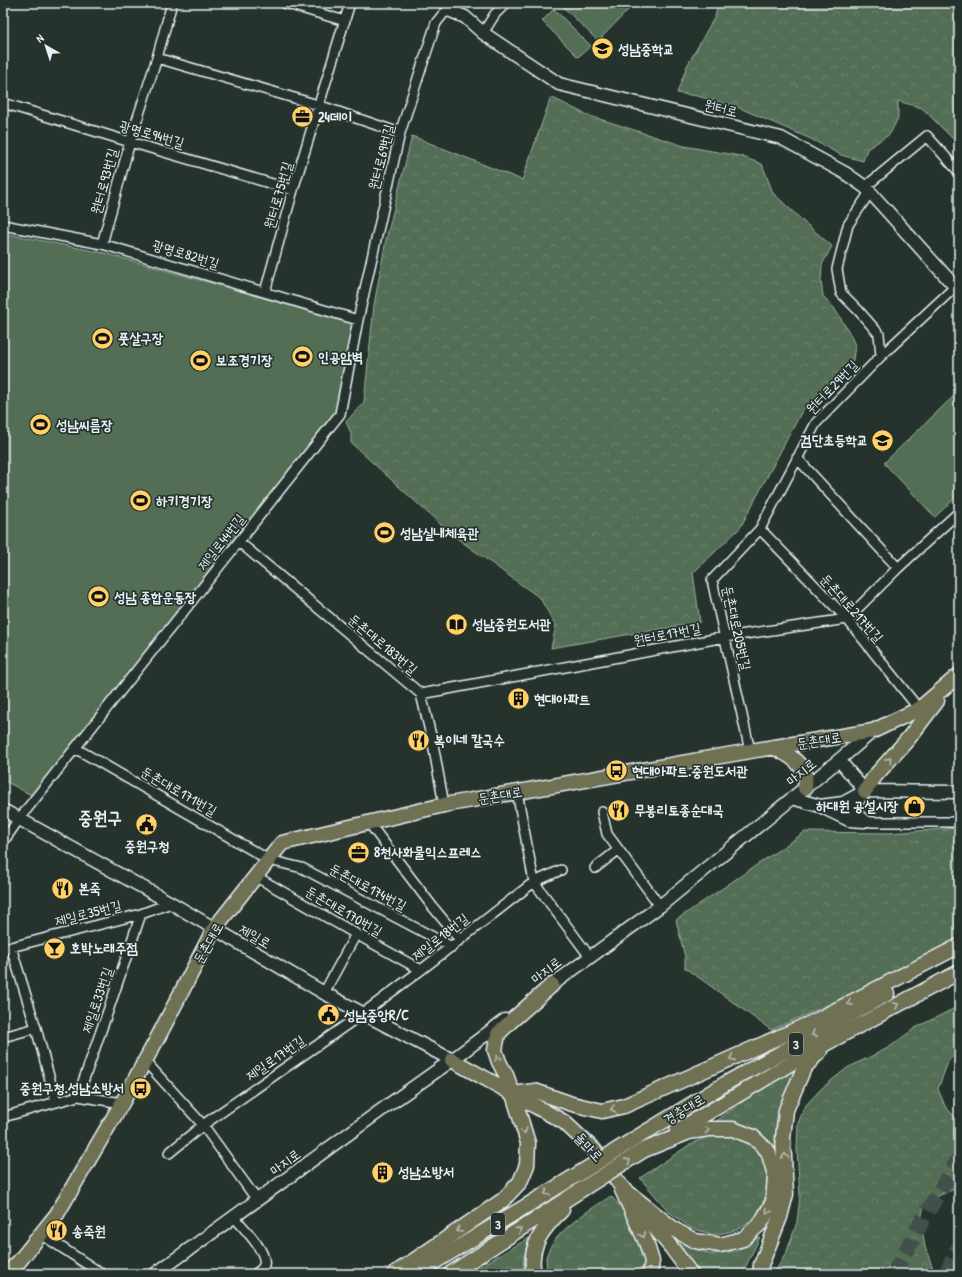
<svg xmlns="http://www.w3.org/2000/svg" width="962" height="1277" font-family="'Patrick Hand','Poor Story',sans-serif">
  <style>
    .grass { fill: url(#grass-tufts); stroke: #9db0a6 }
    .forest { fill: url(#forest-crowns); stroke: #9db0a6 }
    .pitch { fill: #526e54; stroke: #9db0a6 }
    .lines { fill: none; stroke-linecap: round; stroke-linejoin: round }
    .highway-tunnel { stroke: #43504b; stroke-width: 16; stroke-dasharray: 16 8; stroke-linecap: butt }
    .street-casing { stroke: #e8f1f8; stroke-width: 12 }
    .secondary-casing { stroke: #e8f1f8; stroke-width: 15 }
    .primary-casing { stroke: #e8f1f8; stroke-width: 17 }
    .street { stroke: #26332d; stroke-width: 9 }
    .secondary { stroke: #26332d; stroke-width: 12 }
    .primary { stroke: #706f52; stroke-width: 14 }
    .primary-bridge-casing { stroke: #e8f1f8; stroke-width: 17; stroke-linecap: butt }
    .primary-bridge { stroke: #706f52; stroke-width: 14 }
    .oneway { stroke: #b8bdb6 }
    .labels { text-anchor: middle; stroke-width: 3.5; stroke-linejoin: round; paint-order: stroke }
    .shield { fill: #26332d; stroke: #aeb8bb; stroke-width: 1 }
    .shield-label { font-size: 13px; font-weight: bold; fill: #e8f1f8 }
    .poi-label { font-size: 14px; font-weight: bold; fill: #e8f1f8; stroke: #26332d; text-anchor: start }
    .street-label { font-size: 14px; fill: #e8f1f8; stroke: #26332d }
    .district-label { font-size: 18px; font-weight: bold; fill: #e8f1f8; stroke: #26332d }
  </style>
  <defs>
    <pattern id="grass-tufts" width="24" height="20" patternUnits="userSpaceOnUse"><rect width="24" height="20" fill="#526e54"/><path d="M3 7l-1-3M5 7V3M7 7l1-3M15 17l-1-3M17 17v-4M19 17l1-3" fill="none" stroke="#6b836d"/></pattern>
    <pattern id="forest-crowns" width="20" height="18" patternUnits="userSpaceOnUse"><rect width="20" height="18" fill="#526e54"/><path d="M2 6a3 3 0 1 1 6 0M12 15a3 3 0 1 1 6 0" fill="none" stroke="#6b836d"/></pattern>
  </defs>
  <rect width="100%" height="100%" fill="#26332d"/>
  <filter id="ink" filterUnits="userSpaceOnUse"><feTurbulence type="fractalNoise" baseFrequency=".025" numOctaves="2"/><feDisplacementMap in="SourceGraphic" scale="8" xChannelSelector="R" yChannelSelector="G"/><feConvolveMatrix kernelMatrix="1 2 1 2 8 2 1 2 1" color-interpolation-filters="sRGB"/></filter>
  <g filter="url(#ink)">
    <path class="grass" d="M803,1062L784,1100L776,1124L781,1165L765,1139L745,1125L715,1122L761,1088Z
      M731,1134L748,1142L762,1158L769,1174L766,1196L756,1216L737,1230L714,1235L691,1228L669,1212L640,1178L689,1145L709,1136Z
      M611,1196L632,1219L644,1240L647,1274H547C547,1269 546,1263 546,1258C551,1233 591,1209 611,1196Z
      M760,1237L744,1270L743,1274H700L675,1238L693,1248L710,1254L736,1251Z
      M529,1238C526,1248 521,1263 525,1274H467Z"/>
    <path class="forest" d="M719,3H959V145L922,108L898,101V118L890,134L867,149L863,161L841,155L811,139L735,106L697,96L677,93L687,66L715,16Z
      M551,97L587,115L631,129L684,146L740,156L762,164L773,193L805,223L832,246L822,265L821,281L823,296L834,308L849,332L855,345L853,360L842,372L802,411L740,528L693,573L700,622L551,648L556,626L540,598L451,534L351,443V433L346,422L364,402L374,305L386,240L412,136L522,180Z
      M959,828L953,842L959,852V942L852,994L771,1030C742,1009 714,988 685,968V957L676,920L805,832L889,833Z
      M959,1006V1049L948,1062L938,1089L945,1106L959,1122V1187L924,1202L921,1222L925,1247L935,1274H774L787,1251L797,1222L800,1196L797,1149L798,1123L806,1105L822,1088L847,1068L888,1048L915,1028Z"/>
    <path class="pitch" d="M559,3H635L598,41Z
      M554,9L591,46L578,57L542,21Z
      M3,233L104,253L353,323L340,414L33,796L3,780Z
      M959,391V494L935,517L884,463Z"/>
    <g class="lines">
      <path class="highway-tunnel" d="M894,1274L923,1219L959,1159
        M946,1274L959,1247"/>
      <defs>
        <path id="street" d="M284,3L345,21
          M483,33L495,14L506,3
          M157,58L318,105L400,133
          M3,103L130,142L293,190
          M865,187L927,136L959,172
          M870,192L848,225L837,269L841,293L858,310L879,334L881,356
          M3,225L102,244L358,320
          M102,244L130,142L157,58L172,3
          M265,292L293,190L350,3
          M797,458L898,568
          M760,529L847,619L919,709
          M239,542L421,694L433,744L444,805
          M421,694L725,637L847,619L898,568L959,512
          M75,748L269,860L302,868L452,947
          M750,751L712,580L760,529L816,423L881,356L955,287
          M517,792L534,882L590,957
          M602,812L607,834L660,906
          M864,821L873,822H959
          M369,823L432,906L460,940
          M3,842L19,819L340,414L358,320L400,133L436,23L444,13L451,11
          M595,868L618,850
          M255,876L356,934L421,970
          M11,947L36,1028L56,1102
          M3,949L141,914L171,903
          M324,993L356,934
          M3,1037L36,1028
          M145,1061L203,1125L257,1200
          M78,1096L108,1011L141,914
          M3,1117L78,1096L122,1103
          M169,1153L203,1125L362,1014L421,970L534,882L561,870
          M234,1217C242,1226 268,1252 264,1265C263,1269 258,1272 255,1274
          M41,1234L102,1274"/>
        <path id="secondary" d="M448,3L451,11L465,17L483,33L559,84L781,138L845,173L865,187L870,192L959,291
          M839,760L865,791L959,792
          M863,794C852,805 852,812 864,821
          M792,798L820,806L843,803L865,791
          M820,806L849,820L864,821
          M3,810L171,903L324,993L452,1060
          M545,990L660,906L839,760L873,731
          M155,1274L391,1103L452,1060L505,1020"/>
        <path id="primary" d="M773,747C785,753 800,760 805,775C806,778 805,784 805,788
          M865,791L875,776L908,739L937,701
          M452,1060L564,1122L595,1151L627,1194
          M513,1094L535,1091L572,1104L602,1111L624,1106L815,1021L959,946
          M677,1131L810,1052L959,972
          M636,1138L728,1082L887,994
          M621,1187L675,1230L695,1241L720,1245L743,1239L761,1223L773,1202L775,1175L768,1151L753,1137L733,1129H709L689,1132L644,1150
          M622,1190L646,1242L652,1261L650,1274
          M640,1210L671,1247L691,1274
          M5,1274L17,1264L57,1214L122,1103L156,1041L214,929L282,843L444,805L750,751L873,731L919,709L959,675
          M394,1274L503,1200L520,1182L527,1165L528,1143L513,1094L506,1075L499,1062L495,1050L498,1034L510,1022L552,985
          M415,1274L580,1173
          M450,1274L587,1186
          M534,1274C528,1246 543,1228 562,1210
          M760,1274L761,1265L780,1217L786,1194L783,1138L786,1110L804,1068L820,1051"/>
      </defs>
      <use href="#street" class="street-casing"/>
      <use href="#secondary" class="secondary-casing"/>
      <use href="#primary" class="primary-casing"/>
      <use href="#street" class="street"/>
      <use href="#secondary" class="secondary"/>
      <use href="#primary" class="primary"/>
      <defs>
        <path id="primary-bridge" d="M580,1173L636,1138
          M587,1186L644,1150"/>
      </defs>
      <use href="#primary-bridge" class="primary-bridge-casing"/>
      <use href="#primary-bridge" class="primary-bridge"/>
    </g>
    <defs><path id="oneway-chevron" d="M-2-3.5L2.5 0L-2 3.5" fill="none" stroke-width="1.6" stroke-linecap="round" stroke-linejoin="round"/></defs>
    <g class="oneway">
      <use href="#oneway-chevron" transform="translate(889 760) rotate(-49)"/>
      <use href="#oneway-chevron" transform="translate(850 1003) rotate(153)"/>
      <use href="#oneway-chevron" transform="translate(896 1005) rotate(-28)"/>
      <use href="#oneway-chevron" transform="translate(814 1034) rotate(151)"/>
      <use href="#oneway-chevron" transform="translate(498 1058) rotate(-107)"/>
      <use href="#oneway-chevron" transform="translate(732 1058) rotate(156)"/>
      <use href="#oneway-chevron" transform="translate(613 1109) rotate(166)"/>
      <use href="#oneway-chevron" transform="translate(707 1130) rotate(-5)"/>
      <use href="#oneway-chevron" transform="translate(524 1131) rotate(74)"/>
      <use href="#oneway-chevron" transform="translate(785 1156) rotate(-94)"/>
      <use href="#oneway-chevron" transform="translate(628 1161) rotate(-32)"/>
      <use href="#oneway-chevron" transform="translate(547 1193) rotate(149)"/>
      <use href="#oneway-chevron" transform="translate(768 1211) rotate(120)"/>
      <use href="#oneway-chevron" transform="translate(459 1230) rotate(146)"/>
      <use href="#oneway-chevron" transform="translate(519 1230) rotate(-33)"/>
      <use href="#oneway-chevron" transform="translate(643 1235) rotate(65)"/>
    </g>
  </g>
  <defs>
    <symbol id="school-disc" viewBox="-11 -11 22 22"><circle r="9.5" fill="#ffd166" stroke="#26332d"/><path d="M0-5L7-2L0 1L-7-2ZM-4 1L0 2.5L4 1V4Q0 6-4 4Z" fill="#111"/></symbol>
    <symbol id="office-disc" viewBox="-11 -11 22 22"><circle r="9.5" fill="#ffd166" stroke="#26332d"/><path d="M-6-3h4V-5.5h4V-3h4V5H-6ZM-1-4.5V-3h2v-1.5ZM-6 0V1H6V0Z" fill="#111"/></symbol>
    <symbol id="stadium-disc" viewBox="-11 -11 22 22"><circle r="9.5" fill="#ffd166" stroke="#26332d"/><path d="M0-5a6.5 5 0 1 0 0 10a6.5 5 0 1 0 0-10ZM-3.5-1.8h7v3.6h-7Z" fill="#111"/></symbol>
    <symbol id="library-disc" viewBox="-11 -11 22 22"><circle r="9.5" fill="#ffd166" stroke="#26332d"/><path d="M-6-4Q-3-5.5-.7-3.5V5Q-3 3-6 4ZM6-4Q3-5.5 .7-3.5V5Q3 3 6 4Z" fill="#111"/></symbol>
    <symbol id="building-disc" viewBox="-11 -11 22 22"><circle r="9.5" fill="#ffd166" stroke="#26332d"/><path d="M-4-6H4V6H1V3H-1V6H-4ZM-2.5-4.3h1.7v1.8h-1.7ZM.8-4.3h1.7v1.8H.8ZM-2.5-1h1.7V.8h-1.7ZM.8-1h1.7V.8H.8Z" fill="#111"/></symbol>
    <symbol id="restaurant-disc" viewBox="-11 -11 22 22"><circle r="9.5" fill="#ffd166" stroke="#26332d"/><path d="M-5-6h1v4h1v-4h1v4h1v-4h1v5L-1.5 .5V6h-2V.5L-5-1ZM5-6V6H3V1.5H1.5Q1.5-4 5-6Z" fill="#111"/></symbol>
    <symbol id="bus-disc" viewBox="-11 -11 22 22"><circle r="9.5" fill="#ffd166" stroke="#26332d"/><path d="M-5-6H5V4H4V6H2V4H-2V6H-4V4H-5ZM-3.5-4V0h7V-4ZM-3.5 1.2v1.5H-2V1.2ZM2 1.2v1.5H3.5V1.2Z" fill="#111"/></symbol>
    <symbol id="shop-disc" viewBox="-11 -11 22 22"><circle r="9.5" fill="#ffd166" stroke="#26332d"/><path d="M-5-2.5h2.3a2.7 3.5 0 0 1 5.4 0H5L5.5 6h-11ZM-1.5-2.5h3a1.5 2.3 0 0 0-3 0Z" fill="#111"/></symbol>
    <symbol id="civic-disc" viewBox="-11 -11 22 22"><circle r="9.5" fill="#ffd166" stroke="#26332d"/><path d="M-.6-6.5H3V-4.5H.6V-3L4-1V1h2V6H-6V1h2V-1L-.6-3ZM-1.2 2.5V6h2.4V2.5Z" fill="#111"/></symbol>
    <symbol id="bar-disc" viewBox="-11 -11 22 22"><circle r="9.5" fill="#ffd166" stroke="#26332d"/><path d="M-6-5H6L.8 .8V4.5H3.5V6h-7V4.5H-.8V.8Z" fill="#111"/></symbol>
  </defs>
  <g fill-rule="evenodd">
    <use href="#school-disc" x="590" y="36" width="25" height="25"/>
    <use href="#office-disc" x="290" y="104" width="25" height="25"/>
    <use href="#stadium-disc" x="90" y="326" width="25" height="25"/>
    <use href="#stadium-disc" x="290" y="344" width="25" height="25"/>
    <use href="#stadium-disc" x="188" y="348" width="25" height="25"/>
    <use href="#stadium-disc" x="28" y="412" width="25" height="25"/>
    <use href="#school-disc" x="870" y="428" width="25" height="25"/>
    <use href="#stadium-disc" x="128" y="488" width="25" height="25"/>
    <use href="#stadium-disc" x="372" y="520" width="25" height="25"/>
    <use href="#stadium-disc" x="86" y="584" width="25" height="25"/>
    <use href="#library-disc" x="444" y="612" width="25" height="25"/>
    <use href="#building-disc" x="506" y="686" width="25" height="25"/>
    <use href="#restaurant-disc" x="406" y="728" width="25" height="25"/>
    <use href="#bus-disc" x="604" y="758" width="25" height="25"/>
    <use href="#shop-disc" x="902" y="794" width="25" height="25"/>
    <use href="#restaurant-disc" x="606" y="798" width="25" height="25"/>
    <use href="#civic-disc" x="134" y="812" width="25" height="25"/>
    <use href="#office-disc" x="346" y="840" width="25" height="25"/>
    <use href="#restaurant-disc" x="50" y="876" width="25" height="25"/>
    <use href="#bar-disc" x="42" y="936" width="25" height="25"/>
    <use href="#civic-disc" x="316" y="1002" width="25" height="25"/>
    <use href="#bus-disc" x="128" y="1076" width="25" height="25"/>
    <use href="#building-disc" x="370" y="1160" width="25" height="25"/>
    <use href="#restaurant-disc" x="44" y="1218" width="25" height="25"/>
  </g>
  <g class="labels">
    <g class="shield">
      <rect x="789" y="1033" width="14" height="22" rx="3"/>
      <rect x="491" y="1213" width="14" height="22" rx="3"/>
    </g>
    <g class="shield-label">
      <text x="796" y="1049">3</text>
      <text x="498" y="1229">3</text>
    </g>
    <g class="poi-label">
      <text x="618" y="54">성남중학교</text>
      <text x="318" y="122">24데이</text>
      <text x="118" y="343">풋살구장</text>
      <text x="318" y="362">인공암벽</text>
      <text x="216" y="365">보조경기장</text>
      <text x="56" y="430">성남씨름장</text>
      <text x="868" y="445" text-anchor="end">검단초등학교</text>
      <text x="156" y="506">하키경기장</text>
      <text x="400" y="538">성남실내체육관</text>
      <text x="114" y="602">성남 종합운동장</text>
      <text x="472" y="629">성남중원도서관</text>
      <text x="534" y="704">현대아파트</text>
      <text x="434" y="745">복이네 칼국수</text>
      <text x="632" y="776">현대아파트.중원도서관</text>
      <text x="898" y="811" text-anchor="end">하대원 공설시장</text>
      <text x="634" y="815">무봉리토종순대국</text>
      <text x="147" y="851" text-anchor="middle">중원구청</text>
      <text x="374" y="857">8천사화물익스프레스</text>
      <text x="78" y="893">본죽</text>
      <text x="70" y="953">호박노래주점</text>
      <text x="344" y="1020">성남중앙R/C</text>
      <text x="124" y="1093" text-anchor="end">중원구청.성남소방서</text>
      <text x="398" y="1177">성남소방서</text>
      <text x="72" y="1236">송죽원</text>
    </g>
    <g class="street-label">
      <text transform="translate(721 108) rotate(14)" y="5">원터로</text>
      <text transform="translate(152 134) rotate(16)" y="5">광명로94번길</text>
      <text transform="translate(381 157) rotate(-76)" y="5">원터로69번길</text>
      <text transform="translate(104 181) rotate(-75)" y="5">원터로93번길</text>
      <text transform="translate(278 195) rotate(-74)" y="5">원터로75번길</text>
      <text transform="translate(186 254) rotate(17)" y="5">광명로82번길</text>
      <text transform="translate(832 387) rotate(-46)" y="5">원터로29번길</text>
      <text transform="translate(221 542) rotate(-52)" y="5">제일로44번길</text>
      <text transform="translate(852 608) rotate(48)" y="5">둔촌대로217번길</text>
      <text transform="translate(737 628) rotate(77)" y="5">둔촌대로205번길</text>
      <text transform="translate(667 634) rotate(-11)" y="5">원터로17번길</text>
      <text transform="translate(383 644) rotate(40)" y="5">둔촌대로183번길</text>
      <text transform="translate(819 740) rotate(-9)" y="5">둔촌대로</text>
      <text transform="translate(801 772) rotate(-39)" y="5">마지로</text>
      <text transform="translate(179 791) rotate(30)" y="5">둔촌대로171번길</text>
      <text transform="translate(500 795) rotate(-10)" y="5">둔촌대로</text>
      <text transform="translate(368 887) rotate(28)" y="5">둔촌대로174번길</text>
      <text transform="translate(344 911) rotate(30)" y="5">둔촌대로170번길</text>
      <text transform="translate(88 913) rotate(-14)" y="5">제일로35번길</text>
      <text transform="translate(255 936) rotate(30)" y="5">제일로</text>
      <text transform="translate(440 937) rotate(-38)" y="5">제일로18번길</text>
      <text transform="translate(208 943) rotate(-60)" y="5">둔촌대로</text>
      <text transform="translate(546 970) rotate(-37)" y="5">마지로</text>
      <text transform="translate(97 1000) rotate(-71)" y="5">제일로33번길</text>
      <text transform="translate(275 1058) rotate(-35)" y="5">제일로17번길</text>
      <text transform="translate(684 1109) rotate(-31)" y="5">경충대로</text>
      <text transform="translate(589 1147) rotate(47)" y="5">돌마로</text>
      <text transform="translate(285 1162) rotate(-36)" y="5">마지로</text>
    </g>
    <g class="district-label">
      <text x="100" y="824">중원구</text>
    </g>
  </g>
  <rect width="962" height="1277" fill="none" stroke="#26332d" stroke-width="16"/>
  <rect x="8" y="8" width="946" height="1261" fill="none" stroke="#e8f1f8" stroke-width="1.5" filter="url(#ink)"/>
  <g transform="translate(46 46) rotate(321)" stroke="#26332d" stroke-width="3" paint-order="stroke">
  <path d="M0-3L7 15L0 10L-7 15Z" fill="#e8f1f8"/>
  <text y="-6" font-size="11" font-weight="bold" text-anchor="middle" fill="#e8f1f8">N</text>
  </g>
</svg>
